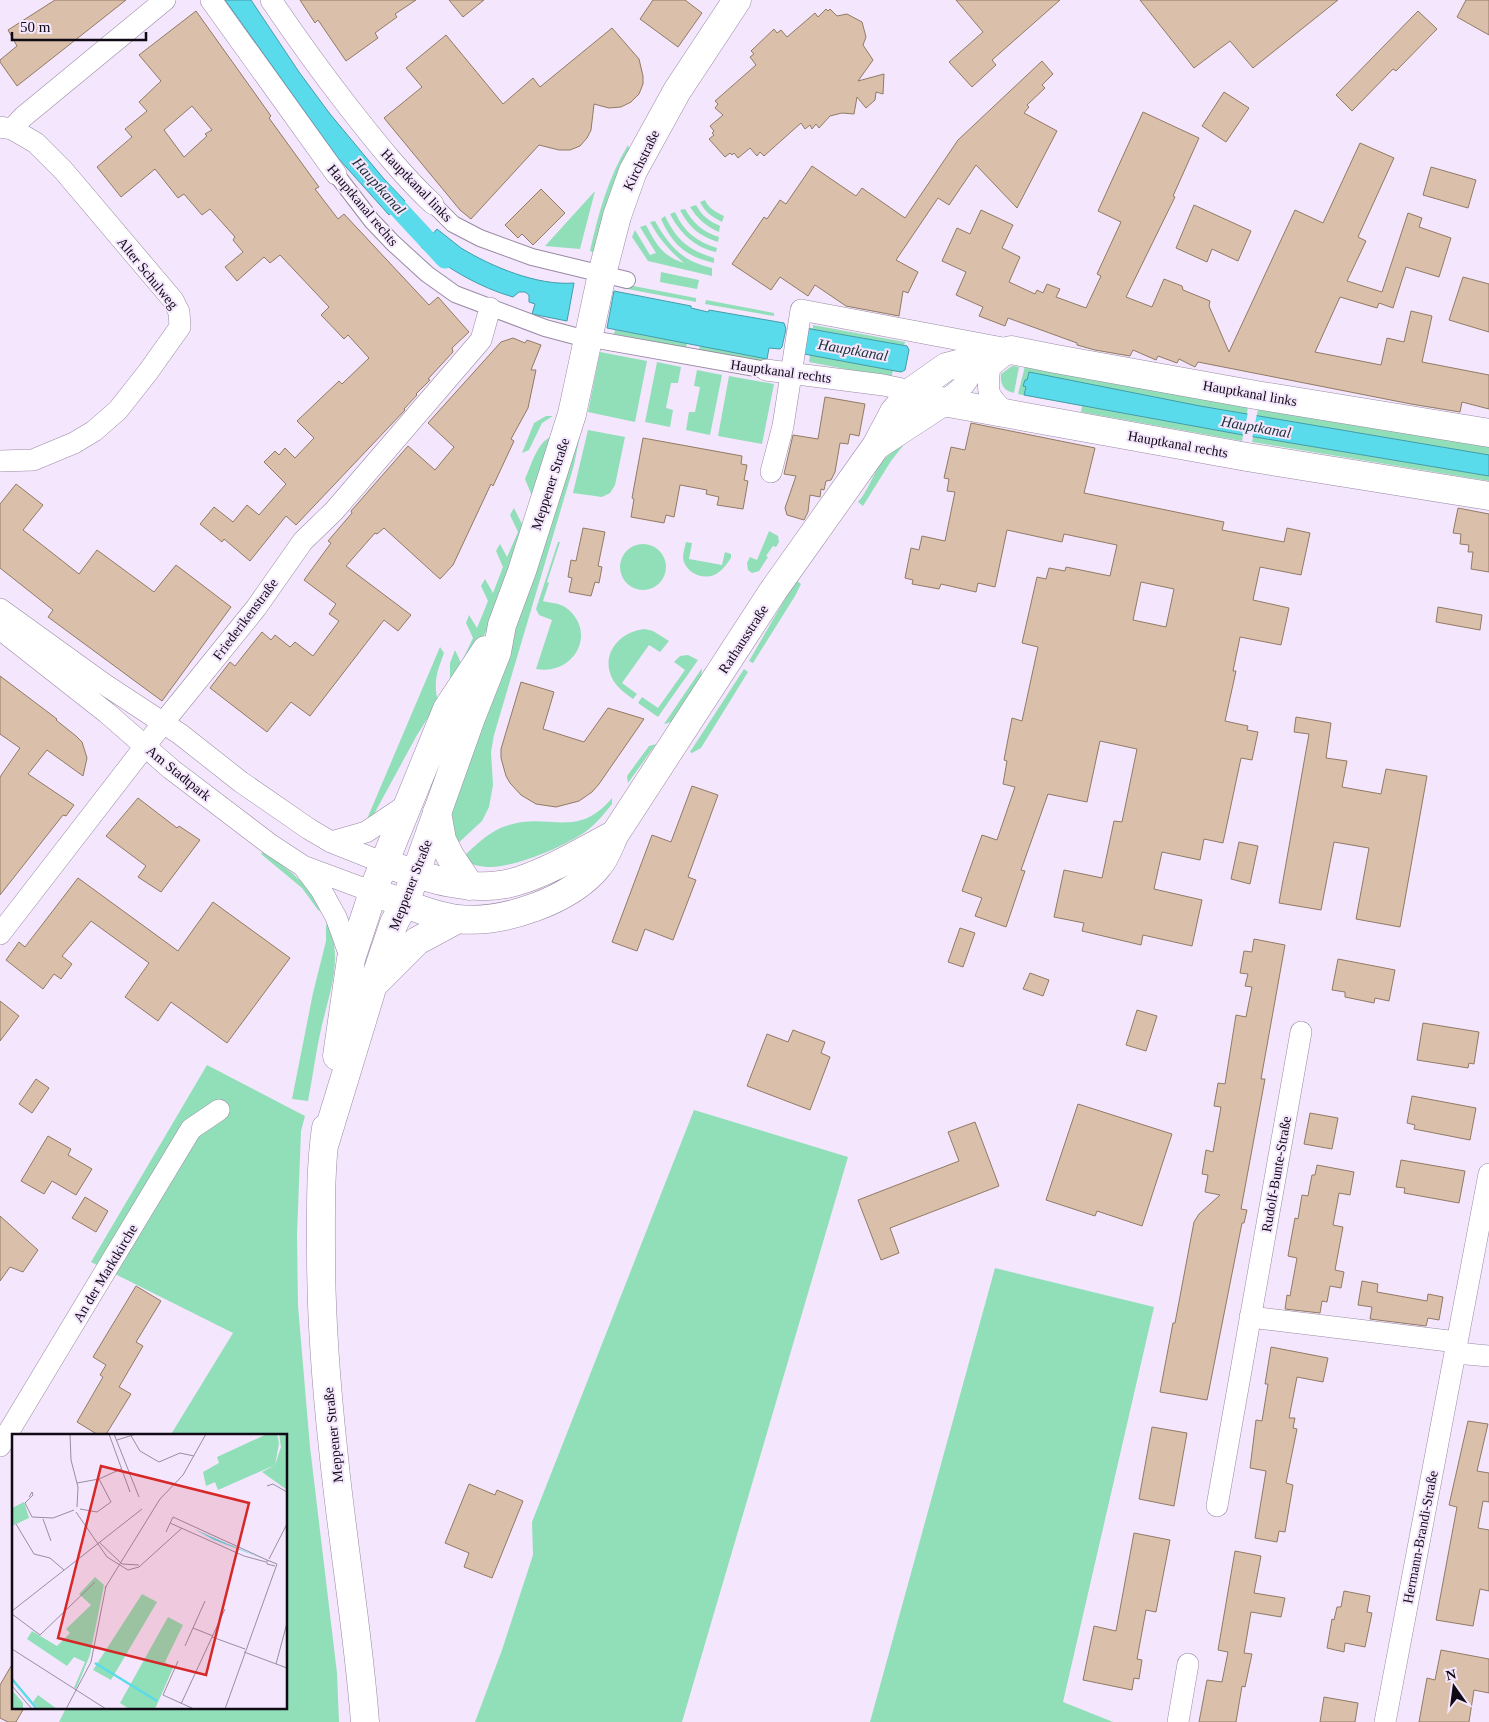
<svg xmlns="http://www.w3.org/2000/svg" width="1489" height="1722" font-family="Georgia,serif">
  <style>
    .green { fill: #91dfb8 }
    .water { fill: #5adbeb; stroke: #449caa }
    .pier { fill: #f4e6fd }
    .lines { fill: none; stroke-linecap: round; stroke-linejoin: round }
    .canal { stroke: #5adbeb; stroke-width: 19 }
    .building { fill: #dac0aa; stroke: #917a65; fill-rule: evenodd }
    .pedestrian-casing { stroke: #998aa4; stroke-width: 18 }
    .minor-casing { stroke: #998aa4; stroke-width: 22 }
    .tertiary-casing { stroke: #998aa4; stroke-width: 29 }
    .primary-casing { stroke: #998aa4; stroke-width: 29 }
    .pedestrian { stroke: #fff; stroke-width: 16 }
    .minor { stroke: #fff; stroke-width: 21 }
    .tertiary { stroke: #fff; stroke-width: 28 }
    .primary { stroke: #fff; stroke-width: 28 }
    .labels { text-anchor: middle; stroke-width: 4; stroke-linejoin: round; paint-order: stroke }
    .street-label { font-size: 14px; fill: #100a14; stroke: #f4e6fd }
    .water-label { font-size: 15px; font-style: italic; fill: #1a3134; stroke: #f4e6fd }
    .inset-river { fill: none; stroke: #5adbeb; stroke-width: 2.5 }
    .inset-road { fill: none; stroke: #998ea0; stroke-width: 1 }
    .view { fill: #d62828; fill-opacity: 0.15; stroke: #d62828; stroke-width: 2.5 }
    .inset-edge { fill: none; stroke: #100a14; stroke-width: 2.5 }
  </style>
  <rect width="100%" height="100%" fill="#f4e6fd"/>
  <path class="green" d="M628,145L630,151L595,253L590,251C598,214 608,178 628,145Z
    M595,191L580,249L545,246Z
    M705,200C708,208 716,212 724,216L722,222C712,217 705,212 700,202Z
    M696,205C702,216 709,221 720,226L719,232C705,226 698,219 690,207Z
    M685,209C693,223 703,232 719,237L718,242C699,236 689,227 680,210Z
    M675,212C683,231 697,242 717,248L716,252C694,247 680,233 670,214Z
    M665,216C677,241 689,250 714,258V263C685,256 673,245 661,219Z
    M655,221C670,247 682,261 712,268V276L648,261L632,237L635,230L650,255L656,253L640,227L646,225C656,244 662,256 684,263C670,251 659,239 650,222Z
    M661,272L699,280L697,289L660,282Z
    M623,284L696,298V302L622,288Z
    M706,300L774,313V316L705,304Z
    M813,325L905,342L904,346H907L909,350L905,370L901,372L893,371L891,378L809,362L810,355L804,354L805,328H813Z
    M615,330L687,343L686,348L614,334Z
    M700,345L767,359L766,363L699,350Z
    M600,352L647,361L635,422L588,412Z
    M657,362L681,367L678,383H671L666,408L673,410L670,427L645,422Z
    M1012,366L1019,367L1014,393C1004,391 1000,385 1001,374Z
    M1025,366L1248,407L1242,441L1081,412L1082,406L1018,394Z
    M697,370L722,375L710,435L686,430L689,412H695L700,387L694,386Z
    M729,376L774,384L762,444L718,436Z
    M1258,409L1489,447V481L1252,442Z
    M546,416H553L542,423L529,450L522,453L534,423Z
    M582,426L574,465L494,735L491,752L493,785L489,807L482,821L454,847L447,820Z
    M588,430L625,437L615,485L610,493L602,497L573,493Z
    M556,435L490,624L480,643L450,680V663L455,650L461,663L473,638L466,623L469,615L477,628L488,601L481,586L485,579L493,593L503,567L496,551L500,544L507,557L518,532L510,515L514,508L522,524L532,496L525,479C532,464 538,438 556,435Z
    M906,442L891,461L863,506L858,502C868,491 872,476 881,463C888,454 897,448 906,442Z
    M769,531L778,536L779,542L776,547L773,546L766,556L768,557L759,571L752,573L748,570L747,563L750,557L757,560Z
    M558,542H560L547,582L549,583L543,601C550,603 559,603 565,607C598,630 576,676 536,669L552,620L539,615L536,609Z
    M686,542L692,543L689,559L722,565L725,552L731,554V558C727,564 721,572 714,575C701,580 685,572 683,558C683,552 685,547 686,542Z
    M620 567a23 23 0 1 1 46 0a23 23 0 1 1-46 0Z
    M796,580L801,584L795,596L753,663L749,661Z
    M645,629L653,631L669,641L660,652L649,645L622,683L637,694L633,699C626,694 618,688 613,680C599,655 620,631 645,629Z
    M440,647L444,653C437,672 433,682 438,702L417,735L373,816L367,819Z
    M688,655L698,660L658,717L638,703L642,697L658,708L685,670L674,662L680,656Z
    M702,668L701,678L671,722L664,724Z
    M744,669L748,672L701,748L692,753L690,752Z
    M656,744L628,783L627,776L649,746Z
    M612,798V804C604,814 596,824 585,832C565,846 516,867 491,867C480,867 471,865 462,858C476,845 490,830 509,825C549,812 577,840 612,798Z
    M264,851L292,873L308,888L325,913L318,910L302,888L261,854Z
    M329,923C342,962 331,987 322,1025C316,1050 313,1076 308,1101L292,1099L313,993L326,941V925Z
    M207,1065L305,1116L301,1131L297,1235L298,1306L310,1447L337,1673L339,1722H59L66,1708H286V1436H170L233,1333L91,1262Z
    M694,1110L848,1157L682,1722H475L502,1650L533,1555L532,1522Z
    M995,1268L1154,1307L1063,1702L1113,1722H870Z"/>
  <path class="water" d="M225,0H251L299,72L330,114L384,179L405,201L389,215L338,158Z
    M437,229C445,235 453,242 461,248C492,267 538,286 574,283L567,321L532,314L535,304L529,302V295L525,292H519L513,297C479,287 450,270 421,247Z
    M614,291L691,306V308L708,312L709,310L784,323L786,329L782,347L780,349L769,348L767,359L607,328Z
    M805,328L907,346L909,350L905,370L901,372L804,354Z
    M1029,372L1200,406L1489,455V476L1243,435L1024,395L1026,387L1023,386L1025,380H1027Z"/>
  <path class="pier" d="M1248,412L1257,413L1252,439L1243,437Z"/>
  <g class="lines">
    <path class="canal" d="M380,189L445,259"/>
  </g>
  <path class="building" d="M55,0H126L17,86L0,62V60L17,46L8,30Z
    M300,0H416L395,14L397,17L375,33L378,38L346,61L318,20L315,23Z
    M449,0H484L463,17Z
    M653,0H685L702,13L678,47L640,19Z
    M956,0H1060L992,60L996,65L972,87L949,62L983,32Z
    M1140,0H1338L1253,68L1230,41L1194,68Z
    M1466,0H1489V35L1457,17Z
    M826,9L828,11L830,9L837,16L847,14L862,22L866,37L863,45L873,60L858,81L884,74L883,94L876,92L875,100L866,108L857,97L854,114L842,113L830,116L819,128L816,124L812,129L810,125L805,129L801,123L764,156L760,152L757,156L750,148L738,158L734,153L732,155L730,153L725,157L709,139L714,135L712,133L714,131L710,126L723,115L715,108L718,104L715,101L756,65L750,57L754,54L751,51L774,29L777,33L781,30L787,37L815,13L818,17Z
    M196,11L271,116L269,118L319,187L315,189L338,219L344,214L429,305L438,297L469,332L452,348L453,352L428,379L430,380L416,394L417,395L404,409L405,410L296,525L286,516L250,561L224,539L222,542L200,524L214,507L233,522L247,505L259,515L286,484L264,462L275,451L279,455L285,448L295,458L314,438L297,421L339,381L342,384L369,358L348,335L344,339L321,315L329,307L280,255L270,263L264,257L237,281L225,267L243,252L233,240L235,237L210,209L202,215L184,194L178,198L155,169L121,197L97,167L132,137L125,129L147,111L139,102L161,81L139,55ZM192,106L212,130L205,134L207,136L184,157L164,130Z
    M1418,11L1437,29L1396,71L1393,69L1352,111L1336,95Z
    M612,28L639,59L643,76V84L639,94L631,102L621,107L609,108L594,104L591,130L587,138L580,146L570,150H559L539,145L471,219L460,210L384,118L422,87L406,68L446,35L503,104L533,78L540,87Z
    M1042,61L1053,74L1042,85L1045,88L1027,105L1029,107L1024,113L1057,131L1017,208L976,165L949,205L938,198L896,260L918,272L908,293L903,291L899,316L846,306L815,285L808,296L780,277L771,290L732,264L764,217L767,219L780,200L786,204L812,166L856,196L862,188L905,218L958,140Z
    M1224,92L1249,108L1226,142L1202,126Z
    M1143,112L1199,138L1173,196L1175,197L1126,297L1152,307L1164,279L1182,286L1183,290L1210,301L1209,306L1229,352L1295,210L1323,223L1360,143L1394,158L1358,237L1366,241L1347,281L1382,292L1408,213L1422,218L1419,227L1451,238L1439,277L1406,267L1393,308L1379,303L1377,308L1340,297L1315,352L1381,365L1387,338L1404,342L1411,311L1432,316L1422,362L1489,375V409L1462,402L1460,412L1411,404L1198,362L1195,367L1179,359L1177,363L1158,356L1156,360L1133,350L1130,356L1095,350L1077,345V343L1008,318L1005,326L979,316L983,307L956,295L966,272L942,261L957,228L970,234L981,210L1013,225L1002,248L1020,257L1009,282L1035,294L1037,290L1043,293L1047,284L1060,289L1056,297L1086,308L1101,276L1097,274L1121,222L1098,211Z
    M1431,167L1476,180L1468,208L1423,195Z
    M541,189L565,213L533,245L522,234L518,238L505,225Z
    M1194,205L1251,231L1238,261L1212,249L1207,262L1176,248Z
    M1463,277L1489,284V332L1449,320Z
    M513,338L525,343L527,340L541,345L531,370H536L528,408L511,439L514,441L493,486L491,484L453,565L440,579L384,528L377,534L375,533L346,566L411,615L398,631L384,620L310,716L291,702L267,732L210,688L230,662L235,666L262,632L271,640L275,635L290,647L295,642L313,656L339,621L329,614L336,604L304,580L331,543L328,541L352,513L351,511L408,446L435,470L454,447L428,423L501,342Z
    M825,397L865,404L859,436L850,434L848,444L840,443L835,472L831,480L826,481L824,490L821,489L820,497L810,495L808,512L804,520L787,515L785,508L796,476L784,474L793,435L818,439Z
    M971,423L1095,448L1084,493L1224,522L1222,530L1284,542L1287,528L1310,533L1301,575L1260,567L1253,600L1289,608L1281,645L1240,637L1233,671H1236L1225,721L1248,726L1247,730L1258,732L1252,760L1241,758L1223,843L1204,839L1200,860L1162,852L1154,889L1202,900L1192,946L1143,935L1141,945L1082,931L1084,923L1054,917L1064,870L1102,878L1114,821L1122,822L1137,749L1100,741L1087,802L1048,794L1021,870L1025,871L1006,927L975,916L982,898L962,891L982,835L997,840L1015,787L1003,784L1007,761L1004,760L1012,718L1022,721L1038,647L1022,643L1037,577L1046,579L1049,568L1065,571L1066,567L1110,576L1117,545L1064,534L1062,542L1007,530L995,587L978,583L976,592L941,584L939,589L912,584L913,580L905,578L911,548L919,550L922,536L945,541L955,492L947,491L949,479L944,478L951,447L965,450ZM1141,582L1174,589L1166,627L1133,620Z
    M643,438L742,456L741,464L747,465L744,480L748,481L743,509L717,505L719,497L706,494L707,490L680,485L674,517L666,515L664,523L631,517L634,499L632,498Z
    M16,484L43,505L23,530L79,574L97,550L154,592L176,565L231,607L162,701L48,617L53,610L0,568V504Z
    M1458,508L1489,514V572L1471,569L1473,552H1468L1469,545L1460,544L1461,534L1453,533Z
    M583,528L605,532L598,566L602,567L599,583L595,582L591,596L569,592L572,578L568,577L571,560L576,561Z
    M1438,607L1482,615L1480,630L1436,622Z
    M0,676L57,719L56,720L76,736L82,742L87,758L83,776L47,750L28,774L74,805L66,816L63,815L0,895V777L20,748L0,734Z
    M521,682L554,692L543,729L584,742L608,708L644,719L599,784L592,792L579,801L556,807L536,804L521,795L510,783L506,776L501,758V749Z
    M1296,717L1331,723L1326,758L1347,761L1342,787L1381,794L1386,769L1427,776L1400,927L1356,919L1369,848L1334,842L1321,910L1279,903L1309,734L1294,732Z
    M692,786L718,795L688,877L696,880L673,940L645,929L637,951L612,942L652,835L671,842Z
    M138,798L177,828L179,826L200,840L161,892L138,877L146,866L106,836Z
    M1239,842L1258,846L1250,884L1231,879Z
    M78,878L178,951L213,902L290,958L227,1043L171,1002L158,1021L125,997L149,963L91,921L62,956L72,964L61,979L54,974L43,989L6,960L19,942L25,947Z
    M960,928L975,933L963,967L948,962Z
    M1254,939L1285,945L1261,1079H1265L1241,1209L1247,1210L1244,1223H1242L1207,1400L1160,1392L1173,1323H1175L1194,1222L1199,1214L1220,1195L1205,1192L1208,1175L1202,1174L1206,1150L1213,1152L1221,1107L1214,1106L1218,1083L1225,1084L1236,1015L1246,1017L1252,987L1245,986L1248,974L1240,973L1244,951L1252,952Z
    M1338,959L1395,970L1389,1001L1375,998L1374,1003L1345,997V992L1332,990Z
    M1030,973L1049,980L1043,996L1023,989Z
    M0,1001L19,1016L0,1041Z
    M1137,1010L1157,1016L1146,1051L1126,1045Z
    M1423,1023L1479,1032L1474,1064L1469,1063L1468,1068L1417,1060Z
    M793,1030L825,1042L821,1053L830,1057L810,1110L747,1086L767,1034L788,1042Z
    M36,1079L49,1088L32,1113L19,1104Z
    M1412,1096L1476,1108L1470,1140L1414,1129L1415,1125L1407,1123Z
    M1078,1104L1172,1134L1142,1226L1097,1211L1095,1216L1046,1200Z
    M1310,1113L1338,1118L1332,1149L1304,1144Z
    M975,1122L999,1186L890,1228L899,1253L881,1260L858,1200L959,1161L948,1132Z
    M48,1136L71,1149L68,1155L92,1169L76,1195L52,1181L44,1194L21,1181Z
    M1401,1160L1465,1171L1459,1203L1404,1193L1405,1188L1396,1187Z
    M1317,1165L1354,1172L1350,1195L1339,1193L1333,1225L1343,1227L1335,1270L1344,1272L1341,1288L1330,1286L1327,1302L1322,1301L1320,1313L1285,1309L1287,1295L1290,1296L1297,1258L1288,1256L1295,1218L1298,1219L1302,1195L1308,1196L1312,1175H1315Z
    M85,1197L108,1211L96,1232L72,1218Z
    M0,1216L38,1250L23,1272L10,1267L0,1281Z
    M1362,1281L1378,1284L1377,1292L1427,1301L1428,1294L1443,1297L1439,1320L1428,1318L1426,1326L1370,1319L1372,1307L1358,1305Z
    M136,1286L161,1301L136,1342L143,1346L119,1387L131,1394L105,1436H100L77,1422L103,1377L100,1375L106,1365L93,1357Z
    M1271,1347L1328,1358L1323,1382L1297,1377L1289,1418H1295L1293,1428L1297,1429L1286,1483L1293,1485L1285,1532L1279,1531L1277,1542L1255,1538L1266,1471L1250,1468L1256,1420L1262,1421L1268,1384H1265Z
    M1468,1421L1488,1424L1477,1471L1489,1473V1502L1483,1501L1478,1528L1489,1530V1591L1480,1589L1473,1626L1436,1620L1457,1507L1449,1505Z
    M1152,1427L1187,1433L1174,1506L1139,1499Z
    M469,1484L495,1495L497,1490L523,1501L492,1578L464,1567L469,1553L445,1543Z
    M1134,1533L1170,1540L1156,1612L1146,1610L1137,1659L1142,1660L1139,1679L1134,1678L1132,1690L1083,1680L1094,1626L1116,1631Z
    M1235,1551L1261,1556L1254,1593L1285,1598L1281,1617L1251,1612L1244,1653L1252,1654L1245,1687L1242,1686L1236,1722H1199L1207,1680L1222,1682L1228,1652L1218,1650Z
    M1344,1591L1370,1596L1367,1612L1372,1613L1365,1647L1345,1643L1344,1652L1327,1648L1332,1619L1334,1620L1337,1607H1341Z
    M1441,1650L1489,1659V1693L1474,1690L1469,1722H1419L1427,1678L1435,1680Z
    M14,1661V1708H24L16,1722H8L0,1718V1685Z
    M1324,1697L1358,1703L1355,1722H1320Z"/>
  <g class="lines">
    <defs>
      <path id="pedestrian" d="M336,174L372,221L393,243L427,274L455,294L545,328L575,336L766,370
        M433,204L453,224L480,238L532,257L627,280"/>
      <path id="minor" d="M211,0L336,174
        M271,0C296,37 322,73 350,109C376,142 402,175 433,204
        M0,127L12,129L36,143L63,170L173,300L179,312L180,327L148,372L118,410L94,431L74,443L33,460L0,461
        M12,129L23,117L165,0
        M766,370L883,385L912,391
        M943,402C965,386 979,376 967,348
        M1007,414C988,396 986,394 990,367L1011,350
        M771,472L783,426L801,310L1008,349
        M0,609L104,684L180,734L241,782L309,829L331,842L384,863
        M0,629L107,713L171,769L271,845L303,866L373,892
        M331,842L366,832L408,804
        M303,866L321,890L336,917L351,959
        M0,934L163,723L256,608L303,541L334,511L481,340L490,308
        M1250,1317L1457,1342
        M1456,1353L1489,1356
        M0,1446L191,1129L219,1110
        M1217,1506L1301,1032
        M1178,1722L1188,1664
        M1385,1722L1489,1174"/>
      <path id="tertiary" d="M912,391L943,402L1247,457L1489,496
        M879,444L943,402
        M437,812L442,840L450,856L470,886
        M384,863C426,878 474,895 518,881C550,871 585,850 615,834
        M373,892C400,901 428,915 457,919C502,924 571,901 599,865C606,857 610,844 615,834L773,591L876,446L894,412L912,391L946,367L1011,350L1056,359L1256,395L1489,433
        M373,985L417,941L458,919"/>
      <path id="primary" d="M337,1056L351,959L376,883L447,709L486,650
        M326,1128C320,1169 321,1211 321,1253C321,1318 326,1383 333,1448C342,1540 358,1630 365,1722
        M324,1146L373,985L394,923L405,903L471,718L497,652L502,625L522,571L572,414L602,274L617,216L633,171L677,91L737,0"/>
    </defs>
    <use href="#pedestrian" class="pedestrian-casing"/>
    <use href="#minor" class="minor-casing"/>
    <use href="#tertiary" class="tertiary-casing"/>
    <use href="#primary" class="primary-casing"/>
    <use href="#pedestrian" class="pedestrian"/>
    <use href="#minor" class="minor"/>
    <use href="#tertiary" class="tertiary"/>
    <use href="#primary" class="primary"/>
  </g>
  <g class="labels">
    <g class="street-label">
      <text transform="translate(641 160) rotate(-64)" y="5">Kirchstraße</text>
      <text transform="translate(417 185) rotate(46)" y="5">Hauptkanal links</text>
      <text transform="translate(363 205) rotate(50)" y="5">Hauptkanal rechts</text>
      <text transform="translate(148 273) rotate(51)" y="5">Alter Schulweg</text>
      <text transform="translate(781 371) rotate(8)" y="5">Hauptkanal rechts</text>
      <text transform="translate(1250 393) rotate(10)" y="5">Hauptkanal links</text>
      <text transform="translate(1178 444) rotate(10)" y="5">Hauptkanal rechts</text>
      <text transform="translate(550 484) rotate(-72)" y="5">Meppener Straße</text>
      <text transform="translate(245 619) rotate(-53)" y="5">Friederikenstraße</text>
      <text transform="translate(743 639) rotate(-57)" y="5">Rathausstraße</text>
      <text transform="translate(179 773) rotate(39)" y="5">Am Stadtpark</text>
      <text transform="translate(410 885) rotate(-69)" y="5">Meppener Straße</text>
      <text transform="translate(1276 1174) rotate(-80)" y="5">Rudolf-Bunte-Straße</text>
      <text transform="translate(105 1273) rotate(-59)" y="5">An der Marktkirche</text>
      <text transform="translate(333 1435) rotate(-96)" y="5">Meppener Straße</text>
      <text transform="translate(1420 1537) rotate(-79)" y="5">Hermann-Brandi-Straße</text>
    </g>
    <g class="water-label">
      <text transform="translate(379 186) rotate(48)" y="5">Hauptkanal</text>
      <text transform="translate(853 350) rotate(10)" y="5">Hauptkanal</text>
      <text transform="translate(1256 427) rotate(10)" y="5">Hauptkanal</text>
    </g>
  </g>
  <g transform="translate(12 1434)">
    <rect width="275" height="275" fill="#f4e6fd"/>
    <path d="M255,0H265L267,9L263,31L206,56L203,48L194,52L191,38L207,29L205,23ZM267,0H275V56L250,38L263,31L269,13ZM12,68L17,84L0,92V74ZM83,143L92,151L78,221L64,255L62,254L73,228L62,223L55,232L15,205L20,197L45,212L58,199L54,195L79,171L67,160ZM130,160L145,168L99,246L81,236ZM156,183L171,191L153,228L161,234L143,275H117L108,269ZM0,256L11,269V275H0ZM26,261L45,275H27L21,268Z" fill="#91dfb8"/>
    <path d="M182,95L216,110L252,125L202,106Z" fill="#5adbeb"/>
    <path class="inset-river" d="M83,229L145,267M0,245L25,275"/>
    <path class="inset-road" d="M58,0L59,26L66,53L65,73M97,0L118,58M102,0L127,63M118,0L128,17L147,28L168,19L182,22M105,6L124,0M87,45L109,35M65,49L87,45L99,68L85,78L68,75M255,52L261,50L275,58M17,63L20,58L21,61L13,69L20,83L41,84L62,76M64,78L95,123L116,136L127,133L170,94M31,85L39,107M158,89L232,122L254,128M4,90L22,120L38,124L52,136M154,98L161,83L255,126M87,108L110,130L127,131M257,125L275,90M93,154L148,65L171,41L194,0M0,177L130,75M0,180L28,201L83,148M181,194L201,202M200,203L233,215M173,212L193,167M0,215L94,275M232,218L275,234M166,227L151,261L182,275M264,230L275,189M0,252L20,275M169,270L213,175M54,275L79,228L94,152M213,275L265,130L255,126V130L263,132"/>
    <path class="view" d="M89,32L237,69L194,241L46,204Z"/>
    <rect width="275" height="275" class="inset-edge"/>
  </g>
  <g transform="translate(1454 1687) rotate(346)" stroke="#f4e6fd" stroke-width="4" paint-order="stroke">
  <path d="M0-4L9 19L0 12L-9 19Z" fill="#100a14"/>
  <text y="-8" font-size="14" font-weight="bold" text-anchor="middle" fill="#100a14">N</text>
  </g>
  <path d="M12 32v8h134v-8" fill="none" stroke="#100a14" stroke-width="2.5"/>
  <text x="20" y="32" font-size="15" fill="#100a14" stroke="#f4e6fd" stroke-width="4" paint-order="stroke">50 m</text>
</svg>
